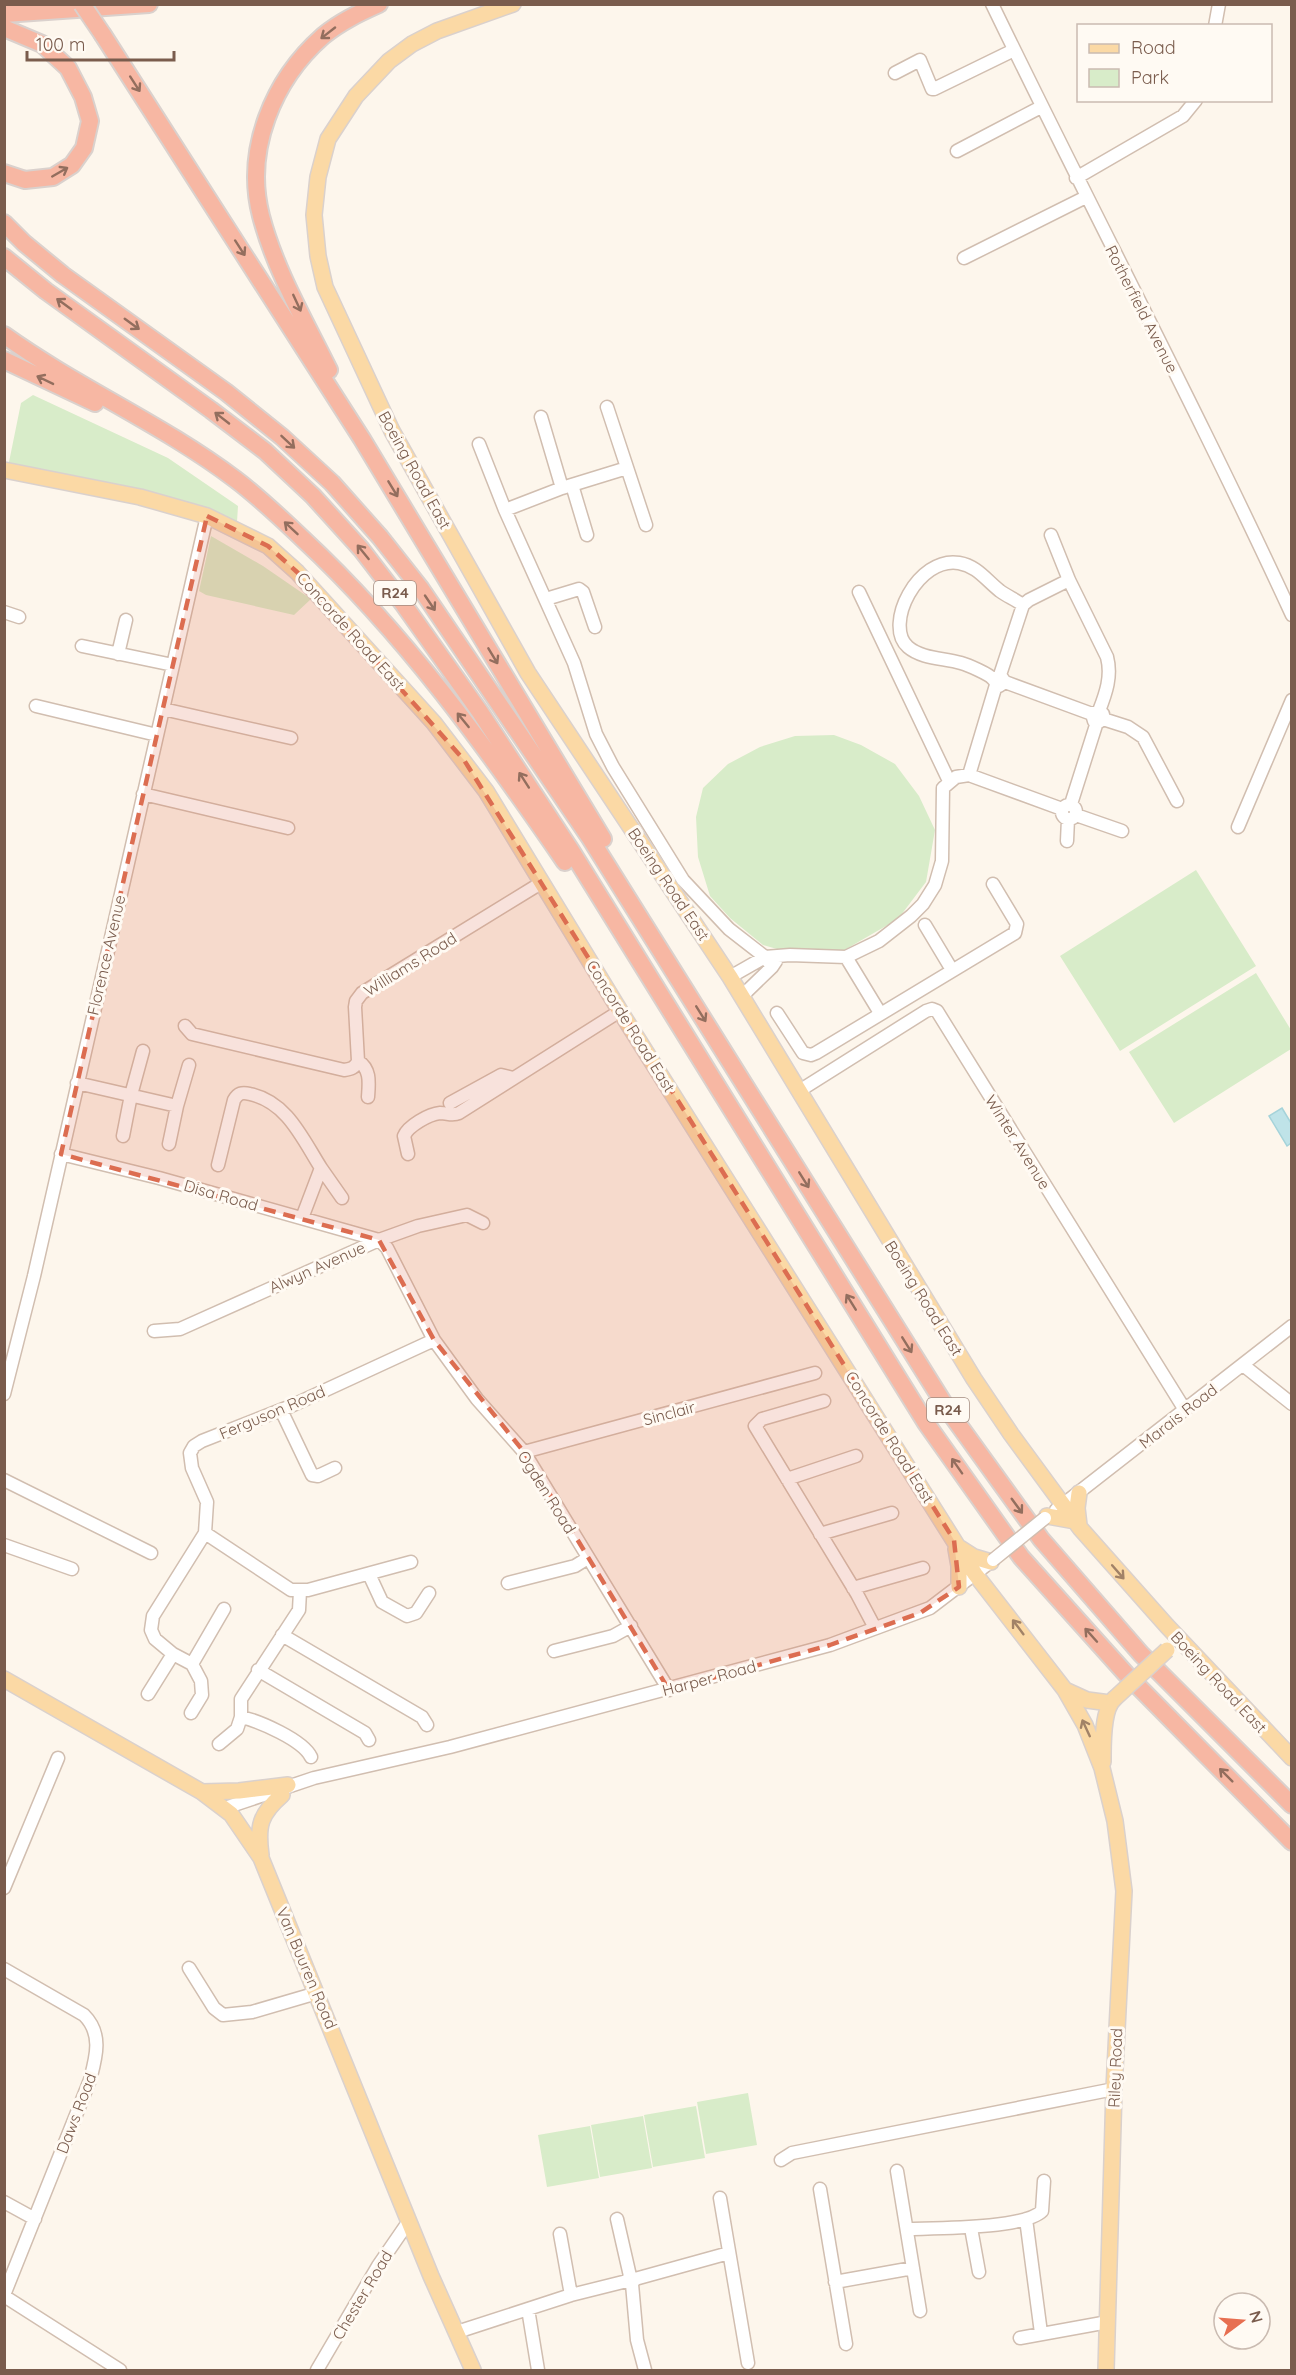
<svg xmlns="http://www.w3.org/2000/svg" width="1296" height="2375" font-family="Quicksand,sans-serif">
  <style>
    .green { fill: #d8ecc9 }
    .water { fill: #bfe3e8; stroke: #a5d3da; stroke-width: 1.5 }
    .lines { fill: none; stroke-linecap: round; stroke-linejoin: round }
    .minor-casing { stroke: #d1beb0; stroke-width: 15 }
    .major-casing { stroke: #dad1cd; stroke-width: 18 }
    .highway-casing { stroke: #dad1cd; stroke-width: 20 }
    .minor { stroke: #fff; stroke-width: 12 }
    .major { stroke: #fbd9a5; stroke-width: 15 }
    .highway { stroke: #f7b7a3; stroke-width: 16 }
    .minor-bridge-casing { stroke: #d1beb0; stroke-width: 15; stroke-linecap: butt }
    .major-bridge-casing { stroke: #dad1cd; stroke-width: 18; stroke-linecap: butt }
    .highway-bridge-casing { stroke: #dad1cd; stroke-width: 20; stroke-linecap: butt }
    .minor-bridge { stroke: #fff; stroke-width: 12 }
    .major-bridge { stroke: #fbd9a5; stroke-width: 15 }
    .highway-bridge { stroke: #f7b7a3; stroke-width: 16 }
    .oneway { stroke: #936e5e }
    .oneway2 { stroke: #a18267 }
    .marked { fill: #dc6d51; fill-opacity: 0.2; stroke: #dc6d51; stroke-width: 4.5; stroke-dasharray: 12 8; stroke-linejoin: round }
    .labels { text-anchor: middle; stroke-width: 6; stroke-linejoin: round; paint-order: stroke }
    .shield { fill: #fffaf3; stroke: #a28b7f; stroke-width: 1.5 }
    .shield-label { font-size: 15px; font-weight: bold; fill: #7a5c4d }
    .street-label { font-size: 16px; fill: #7a5c4d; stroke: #fffaf3 }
  </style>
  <rect width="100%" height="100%" fill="#fdf6ec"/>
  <path class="green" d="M33,395L168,458L238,506L237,522L167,497L15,474L9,462L21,403Z
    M211,536L263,566L311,599L294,615L206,595L199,591Z
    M834,735L861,745L895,764L919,796L935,830L926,882L898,919L841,952L791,953L763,945L730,918L710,896L698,857L696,817L703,788L728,764L760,747L795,736Z
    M1196,870L1256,966L1120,1051L1060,956Z
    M1256,973L1291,1030V1049L1174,1123L1129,1052Z
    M748,2093L757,2145L706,2154L697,2102Z
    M696,2106L705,2158L653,2167L644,2115Z
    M643,2116L652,2168L600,2177L591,2125Z
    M590,2126L599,2178L547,2187L538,2135Z"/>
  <path class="water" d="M1282,1108L1291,1123V1143L1287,1146L1269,1116Z"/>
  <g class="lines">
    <defs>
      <path id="minor" d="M992,4C1091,209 1197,409 1292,615
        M1215,26L1219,4
        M895,73L920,60L932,89H934L1014,50
        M957,151L1041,107
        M1076,178L1183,116L1196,100
        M964,258L1086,197
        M607,407L646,525
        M541,417L562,488
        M479,444L505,510L574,663L596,734L613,767L683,880L729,929L765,957L772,967
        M572,485L587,535
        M505,510L562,488L627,468
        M1051,535L1069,580L1107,657C1112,676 1106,693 1099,711
        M859,592L949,781
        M546,599L579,589L583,592L595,627
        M4,612L19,617
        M82,646L173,665
        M118,654L126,620
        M1000,675L1023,605L1029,600L1069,580
        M994,680L1000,675L1005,682L999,686C996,684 995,681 993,679C989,674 968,665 961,663C944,658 922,659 908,647C883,625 918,556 959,563C977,566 986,580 1000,591C1007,596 1016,600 1023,605
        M1005,682L1092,714L1099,711L1103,714V719L1099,722L1094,721L1092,714
        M36,706L157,735
        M163,709L291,738
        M1103,719L1128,727L1143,737L1177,801
        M969,775L996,685
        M143,794L288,828
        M1071,804L1097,722
        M1062 812a7 7 0 1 1 14 0a7 7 0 1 1-14 0Z
        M1076,815L1122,831
        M1238,827L1292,700
        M1067,841L1068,819
        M925,925L952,970
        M846,957L880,1013
        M730,977L765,957L790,955L846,957L879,941L911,916L923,904L935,885L942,861L943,788L956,777L969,775L1062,809
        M742,996L772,967L776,961
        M777,1013L803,1053L811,1055L816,1053L1015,933L1017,924L993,884
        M185,1026L192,1034L344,1070C351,1069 355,1068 358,1061L355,1007L356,1001L362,993L541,883
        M358,1061C371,1069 369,1083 368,1097
        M77,1083L177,1106L189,1065
        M799,1091L926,1011L932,1009L937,1011L1185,1410
        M450,1103L501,1075L513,1078
        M123,1136L131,1095L143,1051
        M169,1144L177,1106
        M61,1154L159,1178L379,1240
        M408,1154L404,1136C408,1126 429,1114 440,1113C448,1113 452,1116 459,1113L620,1011
        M218,1165L234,1100C238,1093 242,1092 250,1094C287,1102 302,1138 321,1168
        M302,1218L321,1168L342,1198
        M379,1240L387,1248L434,1340L477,1399L524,1452L669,1690
        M154,1331L180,1329L379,1240L418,1226L467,1215L483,1223
        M1243,1365L1292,1404
        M4,1394L34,1276L207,516
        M824,1401L762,1419L755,1426L857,1594L875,1628
        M281,1410L312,1475L318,1476L335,1468
        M524,1452L815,1373
        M787,1479L856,1456
        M4,1480L151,1553
        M1056,1510L1292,1326
        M820,1534L892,1513
        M4,1545L72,1569
        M411,1562L308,1590H291L205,1533L207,1502L192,1468L190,1453L194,1446L202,1441L291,1406L434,1340
        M369,1574L382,1602L407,1616L416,1613L429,1593
        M508,1583L575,1566L588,1558
        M853,1588L923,1568
        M282,1635L422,1717L427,1725
        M554,1651L613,1636L631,1626
        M192,1664L224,1609
        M258,1670L365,1733L369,1740
        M148,1694L173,1654
        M191,1713L202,1695L201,1681L192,1664L173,1654L155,1639L151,1630L153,1616L205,1533
        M241,1717C259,1721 303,1740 311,1757
        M219,1744L237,1729L241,1717V1699L299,1610L300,1591
        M225,1808L314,1778L450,1747L830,1645L930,1608L993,1560
        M4,1888L58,1758
        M189,1968L214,2008L223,2015L252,2012L317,1993
        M4,1969L84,2015C103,2034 96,2057 90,2080L4,2295
        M781,2160L792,2153L1114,2089
        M897,2171L920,2311
        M820,2189L846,2344
        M720,2198L748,2363
        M4,2202L35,2219
        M617,2219L630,2276
        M1026,2219L1041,2333
        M971,2228L979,2272
        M908,2229C935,2228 1024,2229 1042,2211L1044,2181
        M560,2234L571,2295
        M635,2279L729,2253
        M835,2282L913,2268
        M632,2284L637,2340L645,2370
        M4,2296L120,2370
        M528,2309L538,2370
        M457,2332L571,2295L627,2281L630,2276L635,2279L632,2284L627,2281
        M1020,2338L1108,2322
        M317,2370L378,2266L409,2221"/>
      <path id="major" d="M513,4L437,31L412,44L389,61L356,96L328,139L318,177L314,215L318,256L325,287L392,431L528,673L730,977L974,1379L1011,1434L1080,1528L1167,1626L1292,1758
        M4,470L140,497L207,516L268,546L297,572L434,723L486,791L620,1011L975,1574L1065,1690L1085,1725L1102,1768L1115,1821L1124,1891L1114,2089L1106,2370
        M1079,1493L1077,1508L1079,1525
        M1047,1516L1075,1521
        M960,1548L974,1557L991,1562
        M956,1549L959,1566V1587
        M4,1679L202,1792L231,1814L261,1858L431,2276L473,2370
        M1065,1690L1087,1700L1110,1703
        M1103,1762C1103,1746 1102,1710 1114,1699
        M202,1792L239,1791L288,1785
        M261,1855C257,1826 260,1814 282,1795"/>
      <path id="highway" d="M4,14L149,4
        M4,28L42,44L68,68L83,97L90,121L84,148L72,165L53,177L25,180L4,173
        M103,35L362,439L603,839
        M4,223L24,243L63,275L226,392L282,437L332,483L380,537L421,589L590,838L948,1410L1041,1539L1141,1654L1292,1805
        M4,257L46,291L211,410L265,451L313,496L361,549L404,605L480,712L572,852L926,1423L1021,1557L1126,1674L1292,1842
        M4,335C78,388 162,424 235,479C259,497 281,518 303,539C405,634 486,747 565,862
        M4,360L95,403
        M329,370C305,321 275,270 261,216C244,150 273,80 323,36C340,22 359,13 379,4"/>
    </defs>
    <use href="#minor" class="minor-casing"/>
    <use href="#major" class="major-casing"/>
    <use href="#highway" class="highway-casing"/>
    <use href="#minor" class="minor"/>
    <use href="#major" class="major"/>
    <use href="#highway" class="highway"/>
    <defs>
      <path id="minor-bridge" d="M993,1560L1045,1518"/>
      <path id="major-bridge" d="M1114,1699L1167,1650"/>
      <path id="highway-bridge" d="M82,4L103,35"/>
    </defs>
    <use href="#minor-bridge" class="minor-bridge-casing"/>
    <use href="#major-bridge" class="major-bridge-casing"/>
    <use href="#highway-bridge" class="highway-bridge-casing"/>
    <use href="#minor-bridge" class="minor-bridge"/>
    <use href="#major-bridge" class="major-bridge"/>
    <use href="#highway-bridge" class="highway-bridge"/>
  </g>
  <defs><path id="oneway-shaft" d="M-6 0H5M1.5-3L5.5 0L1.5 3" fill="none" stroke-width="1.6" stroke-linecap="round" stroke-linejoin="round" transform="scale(1.5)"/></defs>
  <g class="oneway">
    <use href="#oneway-shaft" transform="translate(328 33) rotate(142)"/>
    <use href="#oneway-shaft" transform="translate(135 84) rotate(57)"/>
    <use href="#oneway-shaft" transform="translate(60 172) rotate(-30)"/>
    <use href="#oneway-shaft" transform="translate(240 248) rotate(57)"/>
    <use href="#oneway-shaft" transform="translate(297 303) rotate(65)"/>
    <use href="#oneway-shaft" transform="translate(64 304) rotate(-144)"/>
    <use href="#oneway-shaft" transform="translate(132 324) rotate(36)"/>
    <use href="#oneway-shaft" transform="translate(45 380) rotate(-154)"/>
    <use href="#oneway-shaft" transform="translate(222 418) rotate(-142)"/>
    <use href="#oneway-shaft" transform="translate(288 442) rotate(43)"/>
    <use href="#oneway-shaft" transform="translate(393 489) rotate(59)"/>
    <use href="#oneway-shaft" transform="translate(291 528) rotate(-137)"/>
    <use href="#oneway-shaft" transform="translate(363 552) rotate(-129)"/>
    <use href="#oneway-shaft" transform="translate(430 603) rotate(56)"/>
    <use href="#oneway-shaft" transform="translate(493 656) rotate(59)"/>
    <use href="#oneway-shaft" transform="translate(463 720) rotate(-129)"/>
    <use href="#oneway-shaft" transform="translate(524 780) rotate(-123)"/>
    <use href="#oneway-shaft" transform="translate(701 1014) rotate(58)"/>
    <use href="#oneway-shaft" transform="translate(804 1180) rotate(58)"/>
    <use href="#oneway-shaft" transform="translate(851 1302) rotate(-122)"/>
    <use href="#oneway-shaft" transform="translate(907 1345) rotate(58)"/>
    <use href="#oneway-shaft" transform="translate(957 1466) rotate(-125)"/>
    <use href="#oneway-shaft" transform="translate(1017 1506) rotate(54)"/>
    <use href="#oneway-shaft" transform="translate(1091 1635) rotate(-132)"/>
    <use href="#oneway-shaft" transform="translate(1226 1775) rotate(-135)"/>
  </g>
  <g class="oneway2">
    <use href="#oneway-shaft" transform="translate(1118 1572) rotate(49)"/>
    <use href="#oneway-shaft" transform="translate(1018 1627) rotate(-127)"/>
    <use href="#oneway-shaft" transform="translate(1086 1728) rotate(-115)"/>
  </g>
  <path class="marked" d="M207,516L268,546L297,572L464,760L954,1540L959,1587L920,1613L830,1645L669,1690L524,1452L434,1340L379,1240L61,1154Z"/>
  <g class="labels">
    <g class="shield">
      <rect x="374" y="581" width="42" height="24" rx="4.5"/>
      <rect x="927" y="1398" width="42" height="24" rx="4.5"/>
    </g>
    <g class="shield-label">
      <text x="395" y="598">R24</text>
      <text x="948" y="1415">R24</text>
    </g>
    <g class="street-label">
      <text transform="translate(1142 309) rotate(63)" y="6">Rotherfield Avenue</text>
      <text transform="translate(415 470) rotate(61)" y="6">Boeing Road East</text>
      <text transform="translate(351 631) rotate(48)" y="6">Concorde Road East</text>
      <text transform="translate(669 884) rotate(56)" y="6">Boeing Road East</text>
      <text transform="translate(106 955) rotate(-77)" y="6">Florence Avenue</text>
      <text transform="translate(410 964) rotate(-32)" y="6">Williams Road</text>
      <text transform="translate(631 1026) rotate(58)" y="6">Concorde Road East</text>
      <text transform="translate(1018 1142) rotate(58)" y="6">Winter Avenue</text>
      <text transform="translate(221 1195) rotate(16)" y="6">Disa Road</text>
      <text transform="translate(317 1267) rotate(-24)" y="6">Alwyn Avenue</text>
      <text transform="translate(924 1298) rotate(58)" y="6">Boeing Road East</text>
      <text transform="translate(272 1412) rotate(-23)" y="6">Ferguson Road</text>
      <text transform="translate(669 1413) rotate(-15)" y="6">Sinclair</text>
      <text transform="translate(1178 1416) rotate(-38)" y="6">Marais Road</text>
      <text transform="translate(890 1437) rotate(58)" y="6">Concorde Road East</text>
      <text transform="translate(547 1492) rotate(58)" y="6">Ogden Road</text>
      <text transform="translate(709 1678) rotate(-15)" y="6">Harper Road</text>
      <text transform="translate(1219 1682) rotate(47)" y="6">Boeing Road East</text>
      <text transform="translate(307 1968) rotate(67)" y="6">Van Buuren Road</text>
      <text transform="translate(1115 2068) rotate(-88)" y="6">Riley Road</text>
      <text transform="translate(76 2113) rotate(-69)" y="6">Daws Road</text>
      <text transform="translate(362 2295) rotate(-59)" y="6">Chester Road</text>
    </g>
  </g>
  <rect width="1296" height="2375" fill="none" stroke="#7a5c4d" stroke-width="12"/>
  <rect x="1077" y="24" width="195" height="78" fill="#fffaf3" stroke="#cabbb1" stroke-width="1.5"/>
  <rect x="1089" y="44" width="30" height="9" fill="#fbd9a5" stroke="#cabbb1" stroke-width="1.5"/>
  <text x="1131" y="54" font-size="18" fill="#7a5c4d">Road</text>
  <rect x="1089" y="69" width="30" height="18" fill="#d8ecc9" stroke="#cabbb1" stroke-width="1.5"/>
  <text x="1131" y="84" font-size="18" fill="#7a5c4d">Park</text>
  <g transform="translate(1242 2321) rotate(74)"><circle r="28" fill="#fffaf3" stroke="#cabbb1" stroke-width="1.5"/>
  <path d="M0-4.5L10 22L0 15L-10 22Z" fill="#e76f51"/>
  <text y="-9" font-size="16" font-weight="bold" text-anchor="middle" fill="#7a5c4d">N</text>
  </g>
  <path d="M27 51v9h147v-9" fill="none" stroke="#7a5c4d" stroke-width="3"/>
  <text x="36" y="51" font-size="18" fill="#7a5c4d" stroke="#fffaf3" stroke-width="4.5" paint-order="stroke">100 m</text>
</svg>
